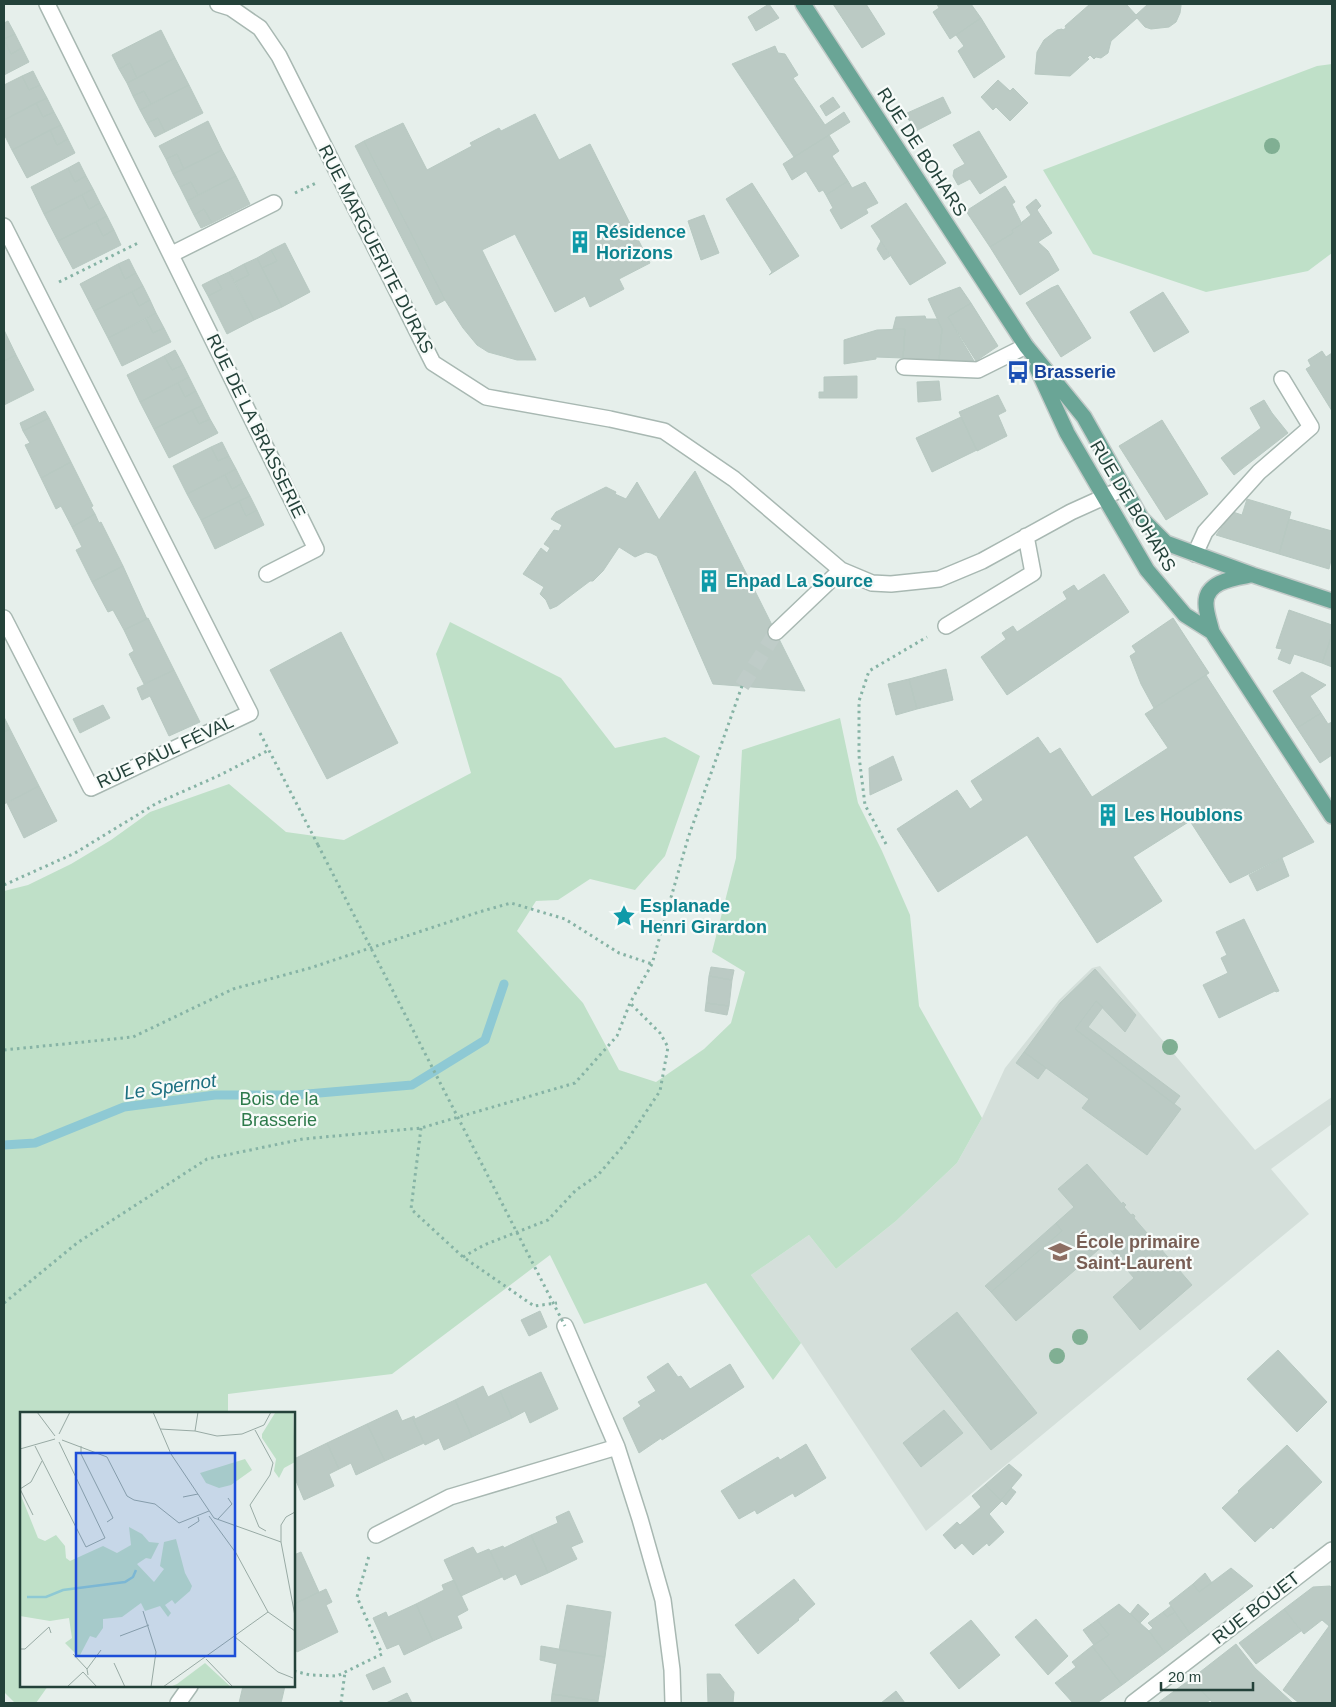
<svg xmlns="http://www.w3.org/2000/svg" width="1336" height="1707" font-family="Arial,sans-serif">
  <style>
    .built { fill: #d4dfda }
    .green { fill: #bfe0c8 }
    .lines { fill: none; stroke-linecap: round; stroke-linejoin: round }
    .stream { stroke: #8ec9d4; stroke-width: 9 }
    .building { fill: #bbcac4; stroke: #b8c9c2 }
    .minor-tunnel { stroke: #bfccc8; stroke-width: 15; stroke-dasharray: 15 8; stroke-linecap: butt }
    .minor-casing { stroke: #a8b8b2; stroke-width: 18 }
    .major-casing { stroke: #c2cac8; stroke-width: 18 }
    .path { stroke: #86b3a5; stroke-width: 3; stroke-dasharray: 2.5 4; stroke-linecap: butt }
    .minor { stroke: #fff; stroke-width: 15 }
    .major { stroke: #6aa596; stroke-width: 15 }
    .path-bridge { stroke: #86b3a5; stroke-width: 3; stroke-dasharray: 2.5 4; stroke-linecap: butt }
    .tree { fill: #80af93 }
    .labels { text-anchor: middle; stroke-width: 4.5; stroke-linejoin: round; paint-order: stroke }
    .street-label { font-size: 18px; fill: #24423a; stroke: #f7fbf9 }
    .culture-label { font-size: 18px; font-weight: bold; fill: #0d838f; stroke: #f7fbf9; text-anchor: start }
    .transit-label { font-size: 18px; font-weight: bold; fill: #164399; stroke: #f7fbf9; text-anchor: start }
    .park-label { font-size: 18px; fill: #2d7a4b; stroke: #f7fbf9 }
    .education-label { font-size: 18px; font-weight: bold; fill: #785e54; stroke: #f7fbf9; text-anchor: start }
    .water-label { font-size: 19px; font-style: italic; fill: #1c6f80; stroke: #f7fbf9 }
    .inset-river { fill: none; stroke: #8ec9d4; stroke-width: 2.5 }
    .inset-road { fill: none; stroke: #98aaa4; stroke-width: 1 }
    .view { fill: #1d4ed8; fill-opacity: 0.15; stroke: #1d4ed8; stroke-width: 2.5 }
    .inset-edge { fill: none; stroke: #24423a; stroke-width: 2.5 }
  </style>
  <rect width="100%" height="100%" fill="#e6efeb"/>
  <path class="built" d="M1100,966L1255,1150L1332,1097V1124L1271,1169L1309,1214L926,1531L801,1343L751,1275L809,1235L836,1269L896,1221L957,1163L982,1118L1005,1068L1059,1000L1092,968Z"/>
  <path class="green" d="M1332,64V253L1308,271L1206,292L1093,254L1043,170L1317,66Z
    M450,622L561,678L615,748L665,737L700,756L665,856L635,890L590,879L558,900L536,901L517,931L583,1003L619,1070L656,1082L704,1049L731,1023L745,972L712,952L736,858L742,750L840,718L858,803L882,851L910,915L919,1006L982,1118L957,1163L896,1221L836,1269L809,1235L751,1275L801,1343L773,1380L706,1283L584,1324L550,1255L392,1374L228,1394V1413H21V1686H48L36,1703H15L4,1692V891L28,885L71,864L111,840L150,812L229,784L286,832L344,840L471,773L436,654Z"/>
  <g class="lines">
    <path class="stream" d="M4,1145L35,1143L124,1107L215,1095H296L412,1085L485,1040L504,984"/>
  </g>
  <path class="building" d="M769,4L779,18L756,31L748,17Z
    M833,4H866L885,34L862,48Z
    M937,4H971L981,18L950,39L933,12L939,8Z
    M1090,4H1126L1136,15L1148,4H1181V6L1180,13L1176,22L1169,27L1151,29L1145,27L1137,18L1111,41L1108,53L1101,58L1096,57L1094,59L1090,55L1087,58L1089,59L1070,76L1035,74L1037,52L1044,40L1057,30L1062,29L1063,30L1066,28L1065,26Z
    M981,18L1005,57L974,78L958,51L964,46L956,35Z
    M8,21L15,34L4,39V23Z
    M161,30L175,58L137,78L130,63L119,69L112,55Z
    M15,34L22,48L11,54L4,39Z
    M4,40L11,54L22,48L29,62L4,75Z
    M775,46L778,53L785,54L798,75L793,78L825,125L844,112L850,122L794,157L732,64Z
    M175,58L189,85L151,104L144,91L133,96L127,83Z
    M130,63L137,78L127,83L119,69Z
    M33,71L40,85L29,90L22,76Z
    M22,76L29,90L40,85L47,98L4,120V85Z
    M998,80L1010,91L1013,88L1028,103L1010,121L996,107L993,110L981,97Z
    M189,85L203,113L165,132L158,118L147,123L140,110Z
    M144,91L151,104L140,110L133,96Z
    M833,97L840,107L826,116L820,106Z
    M943,97L951,113L916,131L905,114Z
    M47,98L54,112L43,117L36,103Z
    M36,103L43,117L54,112L61,125L12,150L4,134V120Z
    M535,114L559,160L590,144L650,263L619,279L624,289L590,307L585,296L555,312L515,234L482,250L536,360H517L488,352L477,345L463,328L445,300L364,141L403,123L427,170L472,146L470,143L499,128L501,131Z
    M158,118L165,132L155,137L147,123Z
    M208,121L222,150L184,169L177,154L166,159L159,146Z
    M61,125L68,139L57,145L50,130Z
    M50,130L57,145L68,139L75,153L27,178L12,150Z
    M979,131L1007,177L980,194L970,179L958,185L953,176L954,170L965,164L953,145Z
    M829,135L839,151L832,156L848,181L826,195L823,190L819,192L806,171L792,180L783,164Z
    M364,141L445,300L436,305L355,146Z
    M222,150L236,176L198,195L191,182L180,187L173,174Z
    M177,154L184,169L173,174L166,159Z
    M79,162L86,176L75,182L68,168Z
    M68,168L75,182L86,176L93,189L44,214L31,187Z
    M236,176L250,204L212,223L204,209L194,215L187,201Z
    M848,181L852,188L865,182L878,203L866,209L868,213L841,229L830,210L833,208L826,195Z
    M191,182L198,195L187,201L180,187Z
    M752,183L799,256L769,275L772,272L726,199Z
    M1005,186L1015,202L1012,204L1022,224L1012,230L1013,233L990,247L966,211Z
    M93,189L100,203L89,209L82,195Z
    M82,195L89,209L100,203L107,216L58,241L44,214Z
    M1036,199L1041,206L1037,210L1052,233L1038,242L1048,251L1059,270L1020,295L990,247L1013,233L1012,230L1022,224V222L1031,215L1026,207Z
    M906,203L946,263L910,285L871,226Z
    M204,209L212,223L201,228L194,215Z
    M704,215L719,253L701,260L688,221Z
    M107,216L114,230L103,236L96,222Z
    M96,222L103,236L114,230L121,245L73,269L58,241Z
    M881,241L890,256L884,260L877,249Z
    M285,243L310,292L282,307L262,268L277,261L271,250Z
    M271,250L277,261L262,268L257,258Z
    M257,258L282,307L254,320L235,282L249,275L244,264Z
    M129,259L136,273L125,279L118,264Z
    M118,264L125,279L136,273L143,286L94,311L80,284Z
    M244,264L249,275L235,282L229,272Z
    M229,272L254,320L227,334L208,296L222,289L216,278Z
    M216,278L222,289L208,296L202,285Z
    M1058,285L1091,338L1061,357L1026,303L1051,288Z
    M143,286L150,300L139,306L132,292Z
    M960,287L971,303L948,317L974,361L939,360L942,329L928,299Z
    M132,292L139,306L150,300L156,313L108,338L94,311Z
    M1163,292L1189,332L1154,352L1130,312Z
    M971,303L998,346L976,361L948,317Z
    M156,313L164,328L153,333L146,319Z
    M925,316L926,319H937L942,329L939,360L903,358L905,329H893L896,317Z
    M146,319L153,333L164,328L171,342L122,366L108,338Z
    M905,329L903,358L876,357V359L844,364V340L877,330Z
    M4,330L16,355L4,361Z
    M175,350L183,365L172,370L164,356Z
    M1322,351L1326,357L1332,353V411L1306,369L1311,366L1308,360Z
    M16,355L34,390L4,405V361Z
    M164,356L172,370L183,365L189,377L140,402L127,375Z
    M857,376V398H819V392H824V377Z
    M189,377L196,391L185,397L178,383Z
    M939,381L941,400L918,402L917,382Z
    M178,383L185,397L196,391L203,405L154,429L140,402Z
    M998,395L1006,411L998,415L1007,436L977,451L959,412Z
    M1264,400L1272,413L1288,433L1234,475L1221,458L1261,428L1250,408Z
    M203,405L210,419L199,424L192,410Z
    M192,410L199,424L210,419L218,433L169,458L154,429Z
    M45,411L49,418L23,431L20,423Z
    M961,417L977,450L932,472L916,438Z
    M49,418L71,462L41,478L25,445L30,443L23,431Z
    M1162,420L1208,494L1166,520L1119,446Z
    M222,442L229,456L218,461L211,447Z
    M211,447L218,461L229,456L236,469L187,494L173,466Z
    M71,462L93,506L91,507L95,514L72,527L61,506L56,509L41,478Z
    M236,469L243,483L232,489L225,475Z
    M695,471L805,691L713,684L657,556L651,553L646,552L635,557L619,547L603,571L593,581H590L557,606L550,609L546,600L540,594L544,587L523,574L541,548L547,553L550,548L544,544L554,530L559,531L562,525L551,519L556,512L606,487L616,492L615,494L626,499L637,482L659,520Z
    M225,475L232,489L243,483L250,496L201,520L187,494Z
    M250,496L257,510L246,516L239,501Z
    M1247,499L1291,512L1279,554L1216,535L1233,512L1242,515Z
    M239,501L246,516L257,510L264,525L215,549L201,520Z
    M95,514L99,523L101,522L123,566L92,582L76,550L82,547L72,527Z
    M1289,519L1332,531V555L1329,569L1279,554Z
    M123,566L147,619L124,630L113,610L108,612L92,582Z
    M1104,574L1129,612L1007,695L981,657L1006,639L1002,633L1013,626L1017,632L1067,599L1063,592L1074,585L1078,591Z
    M1289,610L1332,625V635L1322,663L1294,654L1290,664L1278,659L1282,649L1276,648Z
    M148,618L174,670L144,684L129,654L134,651L124,630Z
    M1173,618L1209,673L1154,708L1141,684L1130,656L1136,652L1132,646Z
    M341,632L398,743L327,779L270,670Z
    M1332,635V667L1322,663Z
    M946,669L953,700L917,709L909,679Z
    M174,670L200,722L169,736L150,696L142,700L137,688Z
    M1302,672L1326,685L1310,696L1321,713L1297,728L1273,691Z
    M1206,675L1314,842L1230,883L1190,821L1133,857L1162,901L1097,943L1027,835L938,892L897,829L957,790L970,809L983,800L971,781L1038,737L1050,754L1060,748L1092,797L1168,748L1145,714Z
    M909,679L917,709L896,715L888,684Z
    M103,705L110,718L80,733L73,719Z
    M1321,713L1328,724L1332,722V755L1320,763L1297,728Z
    M4,717L10,729L4,732Z
    M10,729L39,786L4,804V732Z
    M893,756L902,780L870,795L869,768Z
    M39,786L57,821L24,838L7,803Z
    M1282,858L1289,876L1257,891L1249,875Z
    M1244,919L1279,991L1276,992L1275,991L1219,1018L1203,985L1228,973L1221,958L1227,955L1216,932Z
    M711,967L734,970L732,980L709,976Z
    M1095,969L1136,1015L1125,1032L1096,1001L1075,1029L1181,1109L1147,1155L1082,1108L1089,1099L1024,1052L1060,1003Z
    M709,976L732,980L729,1006L706,1003Z
    M1096,1001L1103,1007L1088,1027L1180,1096L1174,1104L1075,1029Z
    M706,1003L729,1006L727,1015L705,1011Z
    M1024,1052L1046,1068L1038,1079L1016,1063Z
    M1087,1164L1122,1204L1123,1202L1126,1205L1124,1207L1131,1215L1133,1214L1135,1216L1134,1218L1192,1285L1140,1330L1113,1297L1134,1278L1105,1244L1016,1321L991,1292L1062,1231L1056,1223L1074,1207L1058,1189Z
    M1056,1223L1062,1231L991,1292L985,1286Z
    M540,1311L547,1327L529,1336L521,1320Z
    M957,1312L1037,1413L991,1450L911,1349Z
    M1278,1350L1327,1402L1297,1432L1247,1379Z
    M668,1363L678,1377L681,1376L690,1389L730,1364L744,1387L662,1440L661,1438L639,1453L623,1418L641,1406L638,1402L656,1391L647,1377Z
    M541,1372L558,1409L530,1423L525,1411L512,1418L500,1391Z
    M483,1386L488,1397L500,1391L512,1418L472,1437L455,1400Z
    M455,1400L472,1437L444,1450L439,1438L425,1445L412,1417L414,1416L415,1419Z
    M397,1410L402,1421L412,1417L424,1443L385,1461L367,1424Z
    M944,1410L963,1433L921,1467L903,1443Z
    M367,1424L385,1461L356,1475L351,1463L339,1469L327,1443Z
    M327,1443L339,1469L329,1474L334,1486L304,1500L294,1476V1459Z
    M806,1444L826,1478L795,1497L793,1493L757,1514L755,1510L739,1519L721,1491L778,1457L780,1460Z
    M1287,1445L1322,1482L1273,1529L1271,1527L1255,1542L1222,1508L1239,1492L1238,1491Z
    M1009,1464L1022,1475L1001,1500L985,1485Z
    M985,1485L1002,1501L989,1514L1004,1532L989,1546L987,1543L973,1555L962,1543L955,1549L943,1535L957,1522L960,1525L981,1507L972,1496Z
    M1011,1488L1016,1492L1006,1505L1001,1500Z
    M569,1511L583,1542L571,1547L577,1559L548,1573L531,1535L558,1523L556,1517Z
    M531,1535L548,1573L521,1585L516,1574L504,1580L490,1551L503,1546L504,1548Z
    M473,1547L477,1554L489,1549L502,1577L461,1596L444,1560Z
    M301,1552L319,1592L294,1604V1555Z
    M1231,1568L1253,1586L1190,1634L1169,1603L1193,1584L1199,1592Z
    M1205,1573L1212,1583L1199,1592L1193,1584Z
    M794,1579L815,1604L798,1619L799,1620L758,1654L735,1625Z
    M454,1580L468,1610L457,1616L462,1628L433,1641L416,1604L444,1590L442,1585Z
    M1330,1586L1332,1588V1622L1329,1626L1322,1620L1304,1634L1284,1609L1313,1587Z
    M326,1589L332,1602L326,1605L338,1632L297,1652L294,1646V1604Z
    M416,1604L433,1641L404,1655L399,1644L387,1649L373,1618L386,1612L388,1617Z
    M1119,1604L1149,1631L1165,1653L1122,1685L1092,1646L1109,1635L1097,1620Z
    M1138,1604L1149,1614L1140,1623L1130,1614Z
    M567,1605L611,1612L605,1657L559,1650Z
    M1171,1606L1175,1612L1167,1617L1163,1612Z
    M1284,1609L1301,1631L1256,1664L1239,1643Z
    M1163,1612L1167,1617L1175,1612L1190,1634L1165,1653L1149,1631L1153,1628L1148,1623Z
    M1036,1619L1068,1656L1048,1675L1015,1637Z
    M971,1620L1000,1655L959,1689L930,1653Z
    M1097,1620L1109,1635L1094,1645L1083,1630Z
    M1332,1622V1703H1299L1283,1690Z
    M1236,1644L1255,1668L1293,1703H1213L1210,1700L1191,1679Z
    M541,1646L605,1657L598,1701L552,1694L557,1664L540,1660Z
    M1092,1646L1122,1685L1097,1703H1073L1055,1683L1076,1667L1072,1662Z
    M384,1667L391,1682L373,1690L366,1675Z
    M707,1674H720L734,1692L733,1703H708Z
    M1191,1679L1210,1700L1206,1703H1160L1159,1702Z
    M243,1686H285L281,1703H239Z
    M896,1691L905,1703H881Z
    M407,1693L412,1703H386Z
    M552,1694L598,1701V1703H551Z"/>
  <g class="lines">
    <path class="minor-tunnel" d="M742,686L776,632"/>
    <defs>
      <path id="minor" d="M47,4L316,549L267,574
        M218,4L231,8L260,28L279,56L433,363L486,397L610,419L664,431L734,479L841,570L872,583L891,584L939,579L982,561L1071,512L1124,488
        M4,226L250,713L91,788L4,618
        M172,254L274,203
        M904,367L978,370L1026,346
        M1195,554L1205,532L1259,472L1311,427L1282,379
        M946,626L1033,573L1026,536
        M776,632L841,570
        M565,1326L617,1447L640,1519L663,1600L672,1670L673,1703
        M376,1535L450,1497L617,1447
        M178,1703L190,1686
        M1133,1703L1332,1550"/>
      <path id="major" d="M803,4L1026,346L1084,417L1141,518L1166,543L1253,575L1332,601
        M1037,368L1067,433L1147,570L1185,615L1212,632L1332,816
        M1212,632C1210,623 1206,613 1206,604C1205,581 1235,578 1251,575"/>
    </defs>
    <use href="#minor" class="minor-casing"/>
    <use href="#major" class="major-casing"/>
    <path class="path" d="M295,193L316,183
      M59,282L138,243
      M260,733L318,845
      M886,844L865,805L859,756V701L869,671L927,637
      M4,885L75,853L157,803L218,776L269,750
      M4,1050L133,1037L233,989L310,968L479,912L511,903L565,919L619,953L652,964
      M421,1128L411,1209L463,1257L534,1306L557,1303
      M463,1257L484,1245L548,1220L576,1190L598,1175L624,1145L660,1091L668,1047L660,1033L630,1003
      M4,1303L77,1243L207,1159L303,1139L421,1128L575,1083L617,1036L630,1003L652,964L688,838L742,686
      M294,1671L310,1675L337,1676L382,1654L357,1597L369,1556
      M341,1703L345,1672"/>
    <use href="#minor" class="minor"/>
    <use href="#major" class="major"/>
    <path class="path-bridge" d="M318,845L565,1326"/>
  </g>
  <g class="tree">
    <circle cx="1272" cy="146" r="8"/>
    <circle cx="1170" cy="1047" r="8"/>
    <circle cx="1080" cy="1337" r="8"/>
    <circle cx="1057" cy="1356" r="8"/>
  </g>
  <defs>
    <symbol id="building-bare" viewBox="-9 -9 18 18"><path d="M-4-6H4V6H1V3H-1V6H-4ZM-2.5-4.3h1.7v1.8h-1.7ZM.8-4.3h1.7v1.8H.8ZM-2.5-1h1.7V.8h-1.7ZM.8-1h1.7V.8H.8Z" fill="#0f9aa8" stroke="#f7fbf9" stroke-width="2.5" paint-order="stroke"/></symbol>
    <symbol id="bus-bare" viewBox="-9 -9 18 18"><path d="M-5-6H5V4H4V6H2V4H-2V6H-4V4H-5ZM-3.5-4V0h7V-4ZM-3.5 1.2v1.5H-2V1.2ZM2 1.2v1.5H3.5V1.2Z" fill="#1a4fb4" stroke="#f7fbf9" stroke-width="2.5" paint-order="stroke"/></symbol>
    <symbol id="sight-bare" viewBox="-9 -9 18 18"><path d="M0-6L1.8-2.2L6-1.7L2.9 1.2L3.7 5.4L0 3.3L-3.7 5.4L-2.9 1.2L-6-1.7L-1.8-2.2Z" fill="#0f9aa8" stroke="#f7fbf9" stroke-width="2.5" paint-order="stroke"/></symbol>
    <symbol id="school-bare" viewBox="-9 -9 18 18"><path d="M0-5L7-2L0 1L-7-2ZM-4 1L0 2.5L4 1V4Q0 6-4 4Z" fill="#8d6e63" stroke="#f7fbf9" stroke-width="2.5" paint-order="stroke"/></symbol>
  </defs>
  <g fill-rule="evenodd">
    <use href="#building-bare" x="564" y="226" width="32" height="32"/>
    <use href="#bus-bare" x="1002" y="356" width="32" height="32"/>
    <use href="#building-bare" x="693" y="565" width="32" height="32"/>
    <use href="#building-bare" x="1092" y="799" width="32" height="32"/>
    <use href="#sight-bare" x="608" y="900" width="32" height="32"/>
    <use href="#school-bare" x="1044" y="1236" width="32" height="32"/>
  </g>
  <g class="labels">
    <g class="street-label">
      <text transform="translate(922 152) rotate(57)" y="6">RUE DE BOHARS</text>
      <text transform="translate(376 249) rotate(63)" y="6">RUE MARGUERITE DURAS</text>
      <text transform="translate(256 426) rotate(64)" y="6">RUE DE LA BRASSERIE</text>
      <text transform="translate(1133 506) rotate(59)" y="6">RUE DE BOHARS</text>
      <text transform="translate(165 752) rotate(-25)" y="6">RUE PAUL FÉVAL</text>
      <text transform="translate(1256 1608) rotate(-38)" y="6">RUE BOUET</text>
    </g>
    <g class="culture-label">
      <text x="596" y="238">Résidence<tspan x="596" dy="21">Horizons</tspan></text>
      <text x="726" y="587">Ehpad La Source</text>
      <text x="1124" y="821">Les Houblons</text>
      <text x="640" y="912">Esplanade<tspan x="640" dy="21">Henri Girardon</tspan></text>
    </g>
    <g class="transit-label">
      <text x="1034" y="378">Brasserie</text>
    </g>
    <g class="park-label">
      <text x="279" y="1105">Bois de la<tspan x="279" dy="21">Brasserie</tspan></text>
    </g>
    <g class="education-label">
      <text x="1076" y="1248">École primaire<tspan x="1076" dy="21">Saint-Laurent</tspan></text>
    </g>
    <g class="water-label">
      <text transform="translate(170 1086) rotate(-8)" y="7">Le Spernot</text>
    </g>
  </g>
  <g transform="translate(20 1412)">
    <rect width="275" height="275" fill="#e6efeb"/>
    <path d="M273,0L275,50L264,56L259,66L254,59L256,47L242,26V22L255,1ZM225,47L232,58L211,73L199,76L186,71L180,61ZM0,81L18,126L25,129L36,123L45,134L46,146L50,149L83,134L97,141L111,133L109,115L122,122L129,130L139,131L131,147L126,146L117,152L134,170L144,157L140,154L144,130L156,127L165,161L172,174L170,179L155,192L152,188L145,193L151,201L148,205L140,194L125,199L121,191L102,205L83,207V216L76,226L70,224L59,245L45,231L52,226L49,206L30,209L0,204ZM185,251L211,275H150L157,272Z" fill="#bfe0c8"/>
    <path class="inset-river" d="M7,185H26L43,178L105,170L113,165L116,158"/>
    <path class="inset-road" d="M17,0L35,24M133,0L151,42L194,106L261,130L275,204M140,17L175,19L178,0M235,18L253,51L250,63L230,93L239,115L246,119M175,19L197,24L222,22L244,13L251,0M39,22L50,0M42,28L87,45L107,84L114,88L135,92L159,111L189,99M15,34L66,135L85,126L39,30M61,34V42L93,106L87,110M0,37L35,27M163,85L178,82M13,103L0,77L11,70L22,49M189,104L216,141L248,200L275,219M198,107L212,92L208,86M168,116L179,109L178,105M261,130V113L266,105L275,100M123,199L136,240L131,275M100,224L129,213M215,225L258,260L273,266M0,237H5L29,215L31,221M53,242L67,257L68,263M275,242V269M186,247L213,275M94,251L105,275M67,257L81,238M47,275L63,260L77,275M143,275L248,200"/>
    <path class="view" d="M56,41H215V244H56Z"/>
    <rect width="275" height="275" class="inset-edge"/>
  </g>
  <rect width="1336" height="1707" fill="none" stroke="#24423a" stroke-width="10"/>
  <path d="M1161 1682v8h92v-8" fill="none" stroke="#24423a" stroke-width="2.5"/>
  <text x="1168" y="1682" font-size="15" fill="#24423a" stroke="#f7fbf9" stroke-width="4" paint-order="stroke">20 m</text>
</svg>
